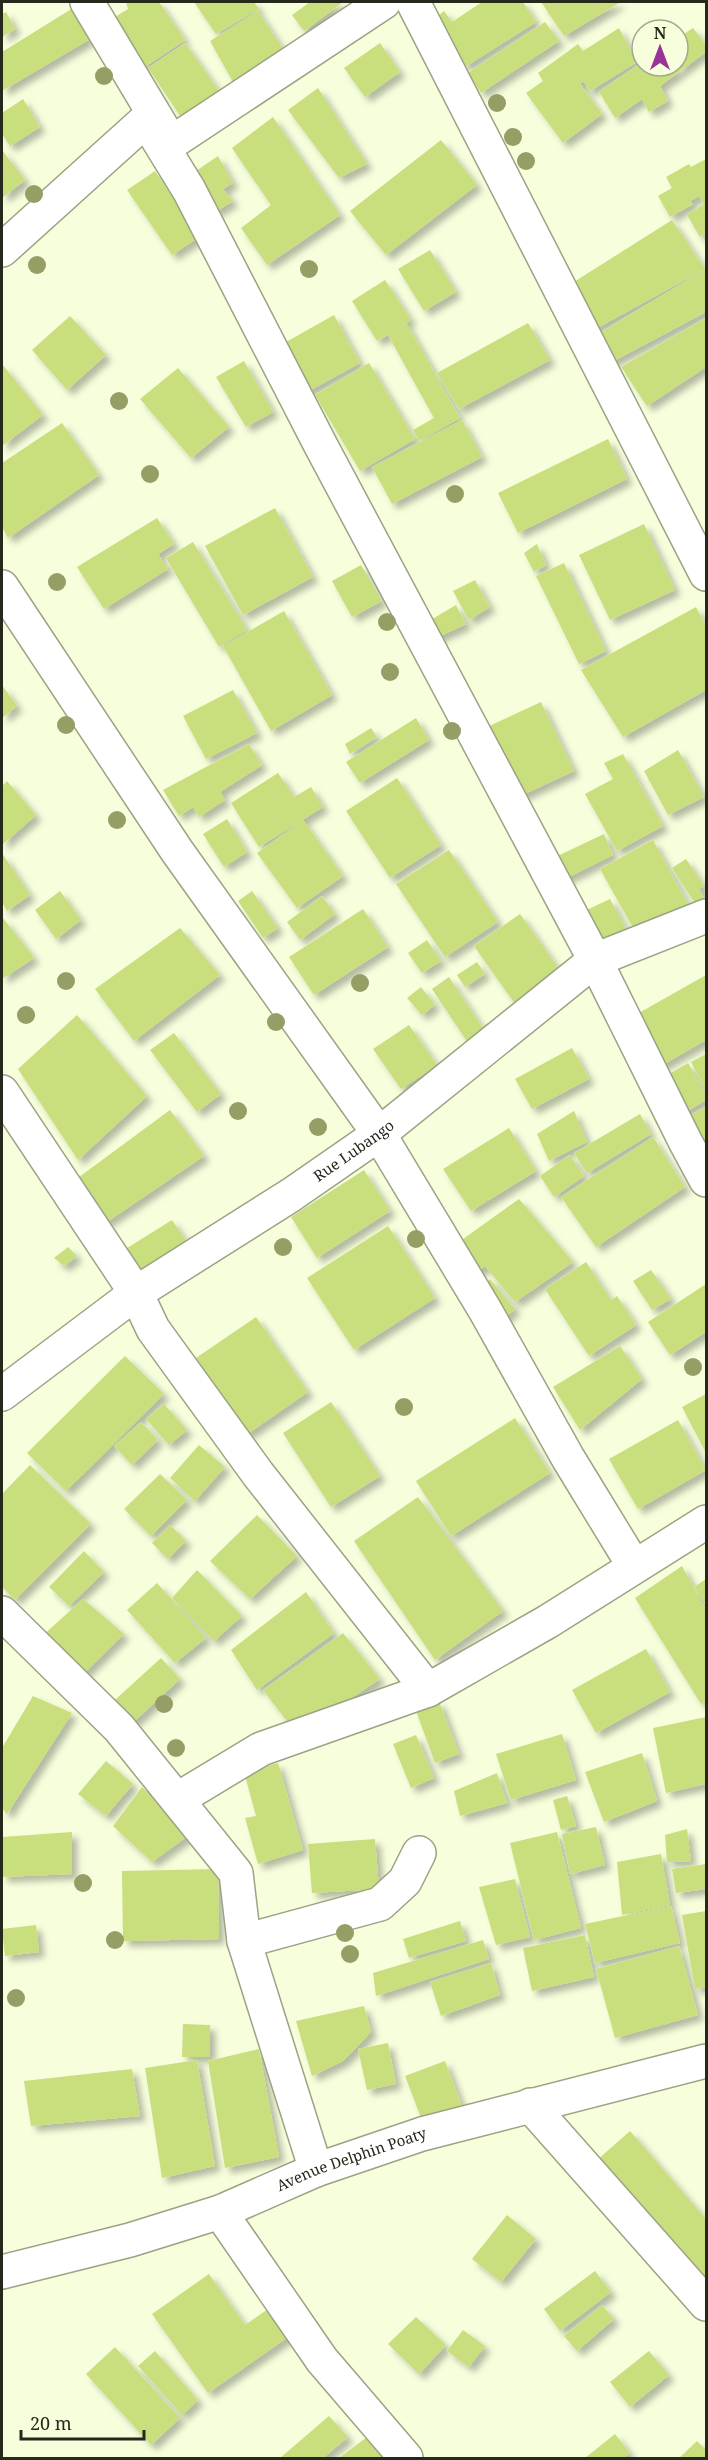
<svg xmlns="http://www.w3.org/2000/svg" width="708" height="2460" font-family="'Noto Serif',serif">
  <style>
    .building { fill: #c9de7c; filter: url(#shadow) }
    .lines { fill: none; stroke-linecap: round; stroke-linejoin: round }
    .street-casing { stroke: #9ba384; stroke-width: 36 }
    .street { stroke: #fff; stroke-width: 33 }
    .tree { fill: #949e65 }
    .labels { text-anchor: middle; stroke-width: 6; stroke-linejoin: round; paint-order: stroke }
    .street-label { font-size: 15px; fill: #25281b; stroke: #f6fedc }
  </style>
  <defs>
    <filter id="shadow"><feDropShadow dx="5.5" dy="5.5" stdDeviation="3" flood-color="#0004"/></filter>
  </defs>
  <rect width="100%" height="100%" fill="#f6fedc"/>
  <path class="building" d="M126,2H159L185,40L143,68L110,20L128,9Z
    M194,2H254L259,9L216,34Z
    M310,2H341L342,3L304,31L292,15Z
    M482,2H523L536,22L465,67L448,42L428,24L444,11L452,22Z
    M541,2H621L564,36Z
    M73,8L90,39L2,91V52Z
    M258,11L285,52L233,82L210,41Z
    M6,12L15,29L2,37V14Z
    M545,22L559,41L481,93L468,73Z
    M619,28L637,62L590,91L583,81L580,84L602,114L563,143L526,93L543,81L538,73L578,44L583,51Z
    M693,28L706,45V52L660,86L668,101L649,112L642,99L615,118L599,92L642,62V66H678V38Z
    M185,43L221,94L183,120L148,68Z
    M380,43L400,72L365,97L344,68Z
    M318,88L367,164L339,178L288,110Z
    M23,99L40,127L10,146L2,134V113Z
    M273,117L340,215L267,265L241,228L271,205L232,148Z
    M441,140L477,185L386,255L350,211Z
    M2,150L25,180L2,198Z
    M218,156L233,183L223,189L233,201L214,213L190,175Z
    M706,159V233L700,237L687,215L704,204L699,196L690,201L693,204L670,217L658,196L672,188L666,177L689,164L691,167Z
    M155,171L199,237L172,255L127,190Z
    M672,220L705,269L588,333L566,287Z
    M430,250L456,292L424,311L398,269Z
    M706,269V312L610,363L593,337Z
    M385,280L411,320L391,333L407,324L460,418L419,441L413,430L434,418L388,335L377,341L352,301Z
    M334,315L360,363L305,393L279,346Z
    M70,316L106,355L67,390L32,350Z
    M706,318V367L647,406L621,367Z
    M528,323L550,360L459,409L437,373Z
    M244,361L273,412L246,427L216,377Z
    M369,363L415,439L360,471L315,395Z
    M2,364L43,415L2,446Z
    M178,368L229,427L191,458L140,399Z
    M462,420L482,457L392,504L372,467Z
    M62,423L99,475L8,538L2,527V463Z
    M608,439L627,479L518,533L498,493Z
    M275,508L313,577L243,615L205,546Z
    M157,518L174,544L158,554L168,569L104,609L77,567Z
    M644,524L675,590L610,620L579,555Z
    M193,542L247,630L219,647L166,558Z
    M537,544L546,565L534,572L524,553Z
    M564,563L606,651L579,664L536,576Z
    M361,565L382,601L352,617L332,581Z
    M475,580L490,607L469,620L453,591Z
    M456,605L466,624L434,639L424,624Z
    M696,607L706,626V690L623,737L581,670Z
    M284,611L332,695L271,731L223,646Z
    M2,685L17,706L2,718Z
    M233,690L257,733L206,759L183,716Z
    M541,702L574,771L516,798L483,729Z
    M416,718L429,740L360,783L346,762Z
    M371,728L377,737L350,754L345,744Z
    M249,744L262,765L220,792L225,800L199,817L193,807L179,816L163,790Z
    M678,750L704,797L668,815L644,771Z
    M623,754L663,826L617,851L585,794L613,779L604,763Z
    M278,773L294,797L311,787L323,807L259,847L231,803Z
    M397,778L441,845L390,878L346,811Z
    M7,781L36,815L2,845V786Z
    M227,819L247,852L224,867L203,834Z
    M303,820L343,876L297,908L257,853Z
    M604,834L613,855L559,882L551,859Z
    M653,840L688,905L636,933L600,869Z
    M449,850L498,922L445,957L396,884Z
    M2,853L30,895L7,911L2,902Z
    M686,859L704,886L699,889L706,901L700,911L672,868Z
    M60,891L81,920L56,939L35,910Z
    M252,891L278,928L263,938L238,901Z
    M322,896L335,914L300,940L287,922Z
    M610,899L630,937L596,955L574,916Z
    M363,909L388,947L314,995L289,957Z
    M520,914L566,979L520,1011L474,946Z
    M3,918L34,958L2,979V919Z
    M180,928L220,975L134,1041L95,989Z
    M427,940L441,961L422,973L408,953Z
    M477,962L485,974L465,987L457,975Z
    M706,975V1040L659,1067L630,1018Z
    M449,977L482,1027L488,1023L497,1037L474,1052L432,989Z
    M421,987L435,1005L422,1015L407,998Z
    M77,1015L147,1096L78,1160L18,1069Z
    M409,1025L437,1065L401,1089L373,1049Z
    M174,1033L221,1094L197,1112L150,1050Z
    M572,1048L589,1079L532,1109L515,1079Z
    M706,1054V1091L691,1062Z
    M688,1063L706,1095V1100L678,1117L657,1081Z
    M706,1107V1160L685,1118Z
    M170,1110L204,1156L104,1224L75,1180Z
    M574,1111L587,1142L549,1161L537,1134Z
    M640,1114L651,1134L587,1173L574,1153Z
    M509,1128L536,1171L471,1211L443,1169Z
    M653,1137L685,1187L596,1247L561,1197Z
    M570,1155L584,1176L554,1197L540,1176Z
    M364,1170L390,1211L317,1258L291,1217Z
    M519,1199L573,1262L515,1302L485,1266L475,1274L452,1247Z
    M172,1220L186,1241L133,1275L119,1253Z
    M388,1226L435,1298L354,1350L307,1278Z
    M68,1247L77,1256L64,1266L54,1258Z
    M586,1262L611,1300L617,1296L636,1325L589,1356L545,1289Z
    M651,1270L671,1299L652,1310L633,1281Z
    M490,1279L515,1309L501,1321L476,1290Z
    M706,1284V1332L670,1355L648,1322Z
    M256,1317L308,1392L246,1435L193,1360Z
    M620,1346L642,1379L580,1430L553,1387Z
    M125,1356L164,1394L66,1491L27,1453Z
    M706,1394V1453L682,1407Z
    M331,1402L380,1476L331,1507L283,1433Z
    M164,1404L187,1430L169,1445L146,1419Z
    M515,1418L550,1473L451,1536L416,1481Z
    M678,1420L706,1470L638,1509L609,1459Z
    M141,1422L158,1440L132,1465L114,1446Z
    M199,1445L225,1467L195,1501L170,1478Z
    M30,1465L91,1524L15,1600L2,1587V1494Z
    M160,1474L187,1500L151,1536L124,1509Z
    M418,1497L503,1611L435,1660L354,1541Z
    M257,1515L297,1556L250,1599L210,1561Z
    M170,1525L186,1541L168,1559L152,1543Z
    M84,1551L104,1572L69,1606L49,1587Z
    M682,1566L706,1610V1701L701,1704L635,1598Z
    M197,1570L242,1616L214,1641L172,1598Z
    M706,1579V1605L694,1587Z
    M157,1583L206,1638L175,1663L127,1610Z
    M306,1592L334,1633L257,1690L231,1650Z
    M83,1599L124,1634L81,1676L41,1637Z
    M343,1633L380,1679L297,1734L263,1690Z
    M646,1649L670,1692L596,1733L572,1690Z
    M161,1658L180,1679L125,1730L105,1709Z
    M33,1696L72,1713L7,1814L2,1808V1748Z
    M439,1701L459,1754L435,1763L416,1711Z
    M706,1717V1784L666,1793L653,1728Z
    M562,1734L576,1780L511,1800L496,1754Z
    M416,1735L434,1778L411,1788L393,1744Z
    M642,1753L657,1801L604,1822L585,1772Z
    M106,1761L133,1784L106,1816L78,1794Z
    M278,1763L303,1850L258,1864L245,1818L256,1816L244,1772Z
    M497,1773L507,1803L460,1816L454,1791Z
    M142,1787L192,1833L152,1862L113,1826Z
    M567,1796L576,1826L561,1830L553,1800Z
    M596,1827L605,1865L570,1874L562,1834Z
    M687,1829L691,1861L667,1862L665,1835Z
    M72,1832V1874L2,1877V1837Z
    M557,1832L581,1928L534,1940L510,1843Z
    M375,1839L379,1889L312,1893L308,1844Z
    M661,1854L670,1905L622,1915L617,1862Z
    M706,1864V1889L676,1893L672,1869Z
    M218,1869L219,1939L123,1941L122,1871Z
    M515,1879L530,1937L496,1945L479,1887Z
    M671,1906L680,1943L595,1963L585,1924Z
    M706,1911V1987L695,1989L682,1915Z
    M460,1921L466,1941L409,1958L403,1939Z
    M36,1925L39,1952L5,1956L2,1929Z
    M585,1935L594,1977L532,1991L523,1948Z
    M483,1940L489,1959L376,1996L373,1973Z
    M679,1946L698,2015L615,2038L596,1969Z
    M491,1963L500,1995L441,2016L430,1982Z
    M364,2006L371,2032L343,2061L312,2076L296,2021Z
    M183,2024L210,2025V2057H182Z
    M388,2043L396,2084L367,2090L358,2049Z
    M259,2049L279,2157L225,2168L208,2061Z
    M197,2060L215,2166L162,2178L145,2068Z
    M445,2061L463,2109L423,2123L405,2076Z
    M132,2069L140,2116L31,2126L24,2081Z
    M630,2131L706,2219V2288L596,2161Z
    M507,2215L536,2239L501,2282L472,2259Z
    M595,2271L611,2292L560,2331L544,2309Z
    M209,2274L245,2325L271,2307L291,2335L208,2393L152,2314Z
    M602,2305L614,2319L577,2351L564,2336Z
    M416,2317L446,2345L419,2374L388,2344Z
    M463,2330L485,2346L469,2367L447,2351Z
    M115,2347L180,2418L151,2445L86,2374Z
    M155,2351L198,2400L182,2415L138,2366Z
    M649,2351L669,2375L630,2407L610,2382Z
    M329,2416L348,2437L323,2458H280Z
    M371,2434L390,2458H339Z
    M615,2434L630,2453L623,2458H585Z
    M697,2441L706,2450V2458H679Z"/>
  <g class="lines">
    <defs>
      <g id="street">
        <path d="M87,2L166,134"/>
        <path d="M413,2L706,574"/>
        <path d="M146,120L189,190L320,444L595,960L685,1141L706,1180"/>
        <path d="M2,250L146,120L171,143L384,2"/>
        <path d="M2,587L177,851L379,1134L485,1310L568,1458L634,1566"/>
        <path d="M2,1092L136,1293L153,1329L258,1474L428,1690"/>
        <path id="s1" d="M2,1394L136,1293L291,1195L379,1134L595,960L706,916"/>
        <path d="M2,1613L119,1728L236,1873L244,1941L316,2170"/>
        <path d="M178,1799L261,1749L428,1690L547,1622L706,1522"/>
        <path d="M244,1941L380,1904L405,1881L419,1853"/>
        <path d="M530,2105L706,2304"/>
        <path d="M220,2212L322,2360L406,2458"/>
        <path id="s2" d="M2,2272L130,2240L220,2212L316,2170L422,2134L706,2061"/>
      </g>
    </defs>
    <use href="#street" class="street-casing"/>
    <use href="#street" class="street"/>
  </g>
  <g class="tree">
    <circle cx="104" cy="76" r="9"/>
    <circle cx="497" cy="103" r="9"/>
    <circle cx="513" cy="137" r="9"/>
    <circle cx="526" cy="161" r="9"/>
    <circle cx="34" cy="194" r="9"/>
    <circle cx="37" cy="265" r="9"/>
    <circle cx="309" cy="269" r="9"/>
    <circle cx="119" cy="401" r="9"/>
    <circle cx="150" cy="474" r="9"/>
    <circle cx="455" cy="494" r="9"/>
    <circle cx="57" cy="582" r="9"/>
    <circle cx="387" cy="622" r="9"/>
    <circle cx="390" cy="672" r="9"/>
    <circle cx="66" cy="725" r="9"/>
    <circle cx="452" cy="731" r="9"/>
    <circle cx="117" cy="820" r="9"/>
    <circle cx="66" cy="981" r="9"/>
    <circle cx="360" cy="983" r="9"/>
    <circle cx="26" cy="1015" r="9"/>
    <circle cx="276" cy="1022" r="9"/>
    <circle cx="238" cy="1111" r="9"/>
    <circle cx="318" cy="1127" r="9"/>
    <circle cx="416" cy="1239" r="9"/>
    <circle cx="283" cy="1247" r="9"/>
    <circle cx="693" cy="1367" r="9"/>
    <circle cx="404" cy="1407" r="9"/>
    <circle cx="164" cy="1704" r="9"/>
    <circle cx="176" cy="1748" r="9"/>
    <circle cx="83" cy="1883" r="9"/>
    <circle cx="345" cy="1933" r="9"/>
    <circle cx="115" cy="1940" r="9"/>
    <circle cx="350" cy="1954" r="9"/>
    <circle cx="16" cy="1998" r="9"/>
  </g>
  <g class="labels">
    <g class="street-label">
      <text dy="5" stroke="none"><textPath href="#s1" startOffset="428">Rue Lubango</textPath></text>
      <text dy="5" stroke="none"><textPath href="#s2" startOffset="368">Avenue Delphin Poaty</textPath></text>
    </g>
  </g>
  <rect width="708" height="2460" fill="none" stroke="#25281b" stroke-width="6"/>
  <g transform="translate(660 48)"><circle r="28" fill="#f6fedc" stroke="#a2a88f" stroke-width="1.5"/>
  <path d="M0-4.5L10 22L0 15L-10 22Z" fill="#9a3397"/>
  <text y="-9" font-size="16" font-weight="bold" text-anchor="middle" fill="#25281b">N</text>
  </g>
  <path d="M21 2430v9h123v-9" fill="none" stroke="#25281b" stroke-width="3"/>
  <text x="30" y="2430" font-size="18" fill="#25281b" stroke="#f6fedc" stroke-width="4.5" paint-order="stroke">20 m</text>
</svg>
